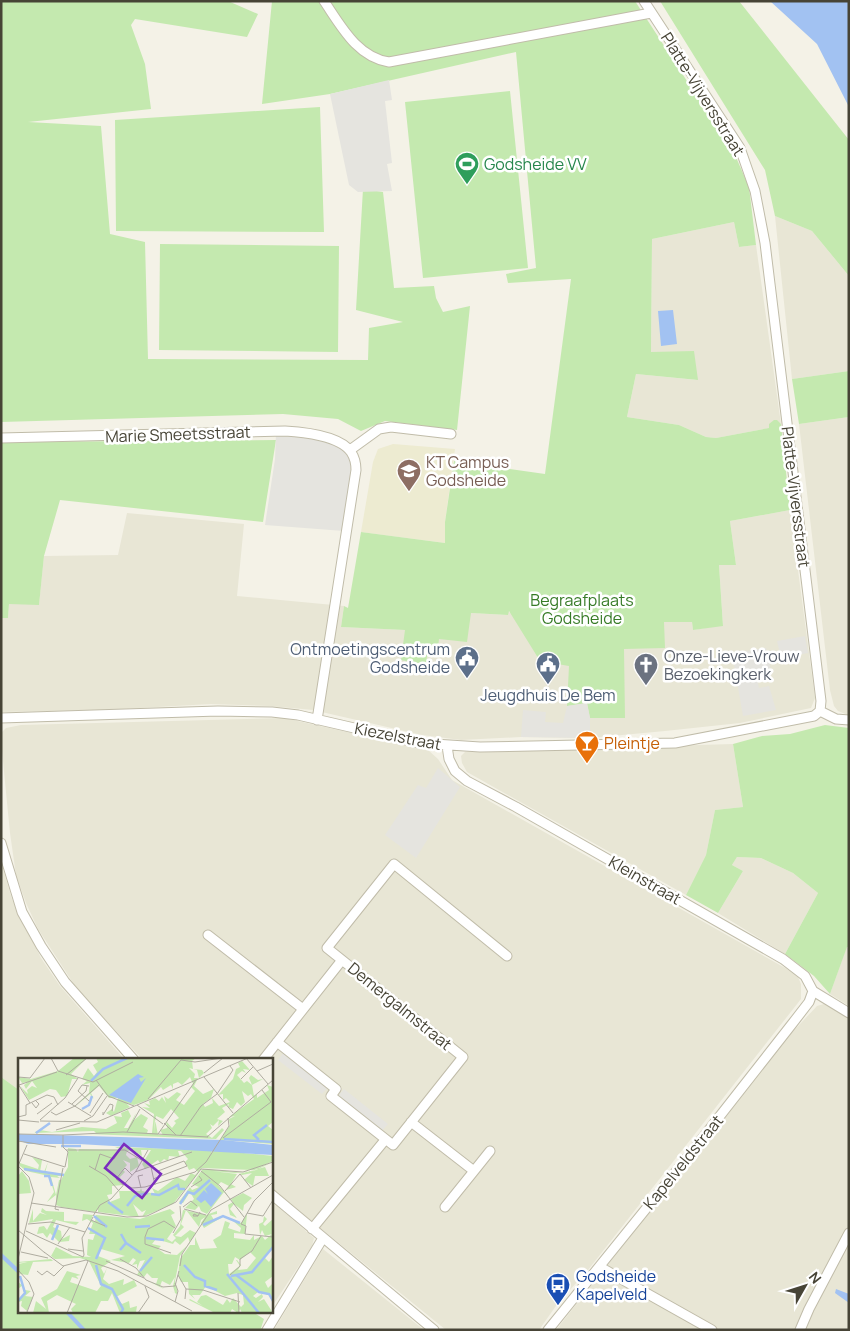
<svg xmlns="http://www.w3.org/2000/svg" width="850" height="1331" font-family="Manrope,sans-serif">
  <style>
    .residential { fill: #e8e6d5 }
    .education { fill: #edebd1 }
    .green { fill: #c4e9af }
    .parking { fill: #e5e4df }
    .water { fill: #a2c2f2 }
    .lines { fill: none; stroke-linecap: round; stroke-linejoin: round }
    .stream { stroke: #a2c2f2; stroke-width: 4 }
    .minor-casing { stroke: #c0bca9; stroke-width: 11 }
    .minor { stroke: #fff; stroke-width: 9 }
    .labels { text-anchor: middle; stroke-width: 5; stroke-linejoin: round; paint-order: stroke }
    .street-label { font-size: 16px; fill: #474436; stroke: #fff }
    .leisure-label { font-size: 16px; fill: #27864d; stroke: #fff; text-anchor: start }
    .education-label { font-size: 16px; fill: #785e54; stroke: #fff; text-anchor: start }
    .park-label { font-size: 16px; fill: #377b27; stroke: #fff }
    .service-label { font-size: 16px; fill: #4e5e75; stroke: #fff; text-anchor: end }
    .worship-label { font-size: 16px; fill: #5b616d; stroke: #fff; text-anchor: start }
    .food-label { font-size: 16px; fill: #c56008; stroke: #fff; text-anchor: start }
    .transit-label { font-size: 16px; fill: #164399; stroke: #fff; text-anchor: start }
    .inset-river { fill: none; stroke: #a2c2f2; stroke-width: 2.5 }
    .inset-road { fill: none; stroke: #afaca0; stroke-width: 1 }
    .view { fill: #7b2cbf; fill-opacity: 0.15; stroke: #7b2cbf; stroke-width: 2.5 }
    .inset-edge { fill: none; stroke: #474436; stroke-width: 2.5 }
  </style>
  <rect width="100%" height="100%" fill="#f4f2e7"/>
  <path class="residential" d="M775,216L812,231L849,276V371L792,379Z
    M734,222L739,247L756,245L781,424L777,421L770,428L716,438L706,437L679,425L627,417L636,374L697,380L651,352L652,239Z
    M849,417V715H848L838,711L834,706L830,690L799,424Z
    M790,510L815,698L811,708L740,723L665,731L590,738L521,737L461,740L422,735L313,710L269,706L211,704L103,710L1,712V618H8L9,604H39L44,556L118,555L127,513L244,524L237,596L344,606L341,627L405,630L426,664L428,648L471,613L507,615L508,611L569,664L624,682V649L664,622H692L693,630L723,625L719,565H736L730,521Z
    M284,718L428,750L438,759L452,780L787,969L798,977L801,984V999L588,1270L558,1303L539,1330H446L271,1188V1060H143L77,989L38,929L26,903L16,875L10,833L2,751V732L6,728L21,725Z
    M733,744L743,807L715,810L706,855L686,895L467,772L462,763L461,756L465,752Z
    M737,857L761,858L793,873L818,893L785,954L718,913L743,871L732,865Z
    M1,862L12,899L41,958L60,986L125,1060H19V1090L1,1077Z
    M847,946L849,947V1006L830,994Z
    M824,1004L849,1018V1330H556L784,1041L817,1006Z
    M271,1201L314,1238L312,1246L271,1308Z
    M323,1249L424,1330H274Z"/>
  <path class="education" d="M393,444L455,449L445,522V543L361,532L373,462L378,449Z"/>
  <path class="green" d="M1,1H228L258,14L247,37L135,19L131,25L145,64L151,109L28,122L101,126L110,234L145,242L148,359L368,360L369,328L403,322L356,310L363,189L383,192L394,288L434,286L436,298L443,312L470,306L457,430L385,421L361,431L338,419L283,414L1,422Z
    M272,1H635L735,155L749,187L756,245L739,247L734,222L652,239L651,352L694,351L698,380L636,374L627,417L679,425L706,437L716,438L769,428V424L774,420H777L781,424L790,510L730,521L736,565H719L723,626L693,630L692,622H664L665,648L624,649L625,718H590L587,703L567,706L569,666L540,661L509,611L508,615L471,613L467,642L439,639L438,648H428L426,665L401,660L405,630L341,627L344,606L348,608L361,532L445,543V522L454,461L545,474L571,279L508,283L506,274L536,268L516,52L330,94L262,104Z
    M660,1H739L849,140V276L812,231L775,216L765,170Z
    M510,91L528,268L423,278L405,102Z
    M320,107L324,232L116,231L115,120Z
    M160,244L339,246L338,352L159,350Z
    M849,371V417L799,424L792,379Z
    M276,440L263,522L60,500L44,556L39,605L9,604L8,618H1V442Z
    M825,725L849,728V947H847L830,994L814,976L785,954L818,893L793,873L761,858L737,857L732,865L743,871L718,913L686,895L706,855L715,810L743,807L733,744L762,736L790,734Z
    M1,1077L19,1090V1312H253L264,1319L261,1328L264,1330H1Z"/>
  <path class="parking" d="M389,80L392,100L385,101L392,163L387,164L392,191L358,192L349,185L330,94Z
    M276,434L298,435L330,441L338,445L349,455L353,466L344,531L265,525L275,459Z
    M805,636L808,653L781,658L777,641Z
    M766,648L772,675L757,679L759,688L769,686L776,710L743,716L732,653Z
    M587,703L590,718V738L521,737L523,710L546,712L545,722L563,723L567,706Z
    M438,768L460,787L416,858L385,835L418,785L426,788Z
    M284,1052L328,1087L322,1094L278,1060Z
    M344,1089L388,1124L382,1131L338,1096Z"/>
  <path class="water" d="M770,1H849V107L817,44Z
    M673,310L677,344L661,346L658,311Z
    M836,1289L849,1294V1303L835,1293Z"/>
  <g class="lines">
    <path class="stream" d="M1,1255L19,1272
      M67,1312L84,1330"/>
    <defs>
      <path id="minor" d="M324,1C341,26 357,57 389,62L651,13
        M644,1L740,148L755,191L765,243L821,701L820,711
        M1,438L285,431C303,432 340,436 351,452C355,458 356,463 356,470L317,720
        M350,450L379,429L391,427L451,434
        M820,711L836,719L849,720
        M1,718L218,711L272,712L298,715L419,743L480,747L675,743L814,716L820,711
        M447,746L449,759L455,771L467,781L516,807L783,959L805,976L813,991L849,1013
        M1,843L22,912L41,946L65,982L134,1060
        M208,935L303,1009
        M277,1042L336,1089L331,1096L393,1145L463,1057L327,948L394,864L507,956
        M263,1060L342,960
        M411,1122L474,1171L445,1207
        M474,1171L490,1151
        M271,1194L434,1330
        M312,1229L385,1140
        M600,1267L712,1330
        M267,1330L323,1238
        M548,1330L683,1163L792,1024L809,1002L813,991
        M800,1330L809,1309L849,1233"/>
    </defs>
    <use href="#minor" class="minor-casing"/>
    <use href="#minor" class="minor"/>
  </g>
  <defs>
    <symbol id="stadium-pin" viewBox="-11 -11 22 30"><path d="M0 17L-7.5 6A9.5 9.5 0 1 1 7.5 6Z" fill="#2e9e5b" stroke="#fff"/><path d="M0-5a6.5 5 0 1 0 0 10a6.5 5 0 1 0 0-10ZM-3.5-1.8h7v3.6h-7Z" fill="#fff"/></symbol>
    <symbol id="school-pin" viewBox="-11 -11 22 30"><path d="M0 17L-7.5 6A9.5 9.5 0 1 1 7.5 6Z" fill="#8d6e63" stroke="#fff"/><path d="M0-5L7-2L0 1L-7-2ZM-4 1L0 2.5L4 1V4Q0 6-4 4Z" fill="#fff"/></symbol>
    <symbol id="civic-pin" viewBox="-11 -11 22 30"><path d="M0 17L-7.5 6A9.5 9.5 0 1 1 7.5 6Z" fill="#5c6f8a" stroke="#fff"/><path d="M-.6-6.5H3V-4.5H.6V-3L4-1V1h2V6H-6V1h2V-1L-.6-3ZM-1.2 2.5V6h2.4V2.5Z" fill="#fff"/></symbol>
    <symbol id="church-pin" viewBox="-11 -11 22 30"><path d="M0 17L-7.5 6A9.5 9.5 0 1 1 7.5 6Z" fill="#6b7280" stroke="#fff"/><path d="M-1.2-6h2.4v3.5h3.3v2.4h-3.3V6h-2.4V-.1h-3.3v-2.4h3.3Z" fill="#fff"/></symbol>
    <symbol id="bar-pin" viewBox="-11 -11 22 30"><path d="M0 17L-7.5 6A9.5 9.5 0 1 1 7.5 6Z" fill="#e8710a" stroke="#fff"/><path d="M-6-5H6L.8 .8V4.5H3.5V6h-7V4.5H-.8V.8Z" fill="#fff"/></symbol>
    <symbol id="bus-pin" viewBox="-11 -11 22 30"><path d="M0 17L-7.5 6A9.5 9.5 0 1 1 7.5 6Z" fill="#1a4fb4" stroke="#fff"/><path d="M-5-6H5V4H4V6H2V4H-2V6H-4V4H-5ZM-3.5-4V0h7V-4ZM-3.5 1.2v1.5H-2V1.2ZM2 1.2v1.5H3.5V1.2Z" fill="#fff"/></symbol>
  </defs>
  <g fill-rule="evenodd">
    <use href="#stadium-pin" x="453" y="150" width="28" height="38"/>
    <use href="#school-pin" x="395" y="457" width="28" height="38"/>
    <use href="#civic-pin" x="453" y="644" width="28" height="38"/>
    <use href="#civic-pin" x="534" y="650" width="28" height="38"/>
    <use href="#church-pin" x="632" y="651" width="28" height="38"/>
    <use href="#bar-pin" x="573" y="729" width="28" height="38"/>
    <use href="#bus-pin" x="544" y="1271" width="28" height="38"/>
  </g>
  <g class="labels">
    <g class="street-label">
      <text transform="translate(703 94) rotate(58)" y="6">Platte-Vijversstraat</text>
      <text transform="translate(178 434) rotate(-2)" y="6">Marie Smeetsstraat</text>
      <text transform="translate(796 497) rotate(83)" y="6">Platte-Vijversstraat</text>
      <text transform="translate(398 736) rotate(11)" y="6">Kiezelstraat</text>
      <text transform="translate(645 880) rotate(30)" y="6">Kleinstraat</text>
      <text transform="translate(400 1006) rotate(39)" y="6">Demergalmstraat</text>
      <text transform="translate(683 1162) rotate(-51)" y="6">Kapelveldstraat</text>
    </g>
    <g class="leisure-label">
      <text x="484" y="170">Godsheide VV</text>
    </g>
    <g class="education-label">
      <text x="426" y="468">KT Campus<tspan x="426" dy="18">Godsheide</tspan></text>
    </g>
    <g class="park-label">
      <text x="582" y="606">Begraafplaats<tspan x="582" dy="18">Godsheide</tspan></text>
    </g>
    <g class="service-label">
      <text x="450" y="655">Ontmoetingscentrum<tspan x="450" dy="18">Godsheide</tspan></text>
      <text x="548" y="701" text-anchor="middle">Jeugdhuis De Bem</text>
    </g>
    <g class="worship-label">
      <text x="664" y="662">Onze-Lieve-Vrouw<tspan x="664" dy="18">Bezoekingkerk</tspan></text>
    </g>
    <g class="food-label">
      <text x="604" y="749">Pleintje</text>
    </g>
    <g class="transit-label">
      <text x="576" y="1282">Godsheide<tspan x="576" dy="18">Kapelveld</tspan></text>
    </g>
  </g>
  <g transform="translate(18 1058)">
    <rect width="255" height="255" fill="#f4f2e7"/>
    <path d="M56,0H69L53,16L60,21H54L49,38L43,39L38,32L32,31L11,42L2,28L10,36L9,32L14,28L19,30L14,23L8,31L6,27L10,24L4,25L0,19L13,21L40,13ZM78,0H178L174,3L175,11L184,12L186,15L181,20L179,12L171,10L177,16L176,20H180L176,28L185,36L196,31L193,40L185,46L187,49L195,45L194,40L201,48L212,44L208,40L205,42V36L200,37L215,21L218,11L222,9L220,5L224,3L232,12L225,11L228,15L224,13L219,17L226,25L229,23L234,27L231,20L233,17L240,22L245,21L234,27L236,38L239,36V40L251,32L249,27L255,29V47L252,45L255,47V64L250,68L255,72V86L206,82L197,92L255,98V103L235,112L255,104L238,112L234,113L226,114L217,115L194,113L219,116L213,126L218,129L208,132L211,128L203,124L200,127L207,134L210,138L206,134L189,156L183,153L181,148L177,152L167,150L176,141L172,134L165,145L161,144L172,129L174,132L181,129L174,126L184,112L185,111L220,114H230L235,112L184,110L155,146L124,159L128,152L124,154L115,146L121,159L80,154V151L77,154L43,149L38,147V137L29,144L36,134L31,118L8,113L2,108V105L20,111L21,107L14,99L24,102L22,114H26L30,104L27,115L43,116L44,109L43,118H39L42,120L33,119L38,137L41,122H43L50,109V90L58,91L60,94L61,91L104,92L97,89L194,92L193,96L212,67L211,61L217,58L211,59L236,41L233,36L230,38L224,33L227,44L223,48L219,44L215,51L210,49L211,46L204,50L207,54L199,61L205,63L200,68L201,62L195,68L192,66L194,70L188,76L194,80L204,70L206,72L198,81L70,76L78,75L76,73L15,75L22,72L34,74L64,69L88,71L99,65L96,58L104,59L103,55L110,52L113,58L106,70H110L118,55L115,63L123,56L130,60L125,69L130,72L129,75H134L136,56L124,49L132,50L126,45L132,47L131,43L137,40L141,43L144,39L148,45L146,38L150,41L159,34L163,36L158,42L166,47L177,33L173,29L175,26L172,19L164,27L160,24L155,26V31L153,27L145,32L143,29L130,42L116,47L108,45L112,49L93,58L88,55L94,51L96,54L100,40H91L81,28L73,35L76,41L72,36L57,49L71,35L72,25L64,27L69,23L64,21L70,10L76,18L79,14L75,7L80,4ZM153,51L161,60L156,63L158,65L154,70L148,63L149,70L142,72L145,77H140L137,61L136,75L138,58L145,61ZM116,92V97L118,94L124,98L123,92H133L124,106L127,111L140,102L142,105L146,101L150,103L151,98L162,99L160,93H163L170,101L167,104L171,112L176,110L180,114L177,117L173,115L167,123L159,119L140,133L134,130L137,136L124,133L123,130L122,133H101L102,140L92,144L89,137L94,136V128L105,127L102,119L107,114L105,112L99,118L109,107L105,102L112,105V114L121,108L119,99L112,101L108,97L109,93ZM247,109L251,118H237L235,128L226,122L234,115L224,117L221,116ZM4,113L11,123L13,135L0,136V118ZM225,135L234,140L226,147L225,153L216,146L212,151L219,160L212,157L210,147L215,144L213,141ZM24,150L28,153L46,154V163L61,164L58,167L38,162L35,169L43,173L44,181L52,177L51,183L41,184L32,175L29,180L25,175L19,176L21,169L26,168L29,172L35,161L11,165L15,151V163L22,155L29,157L23,154ZM152,151L157,155L153,157L158,168L149,181L154,184L158,180L155,177L162,168L165,152L188,157L199,153V156L193,157L196,162L206,158L186,170L183,165L187,159L183,162L181,169L168,152L163,166L166,169L157,178L163,179L172,172L178,175L162,198L157,223L159,232V236L150,232L157,235L155,228L157,219L152,227L144,223L142,228L146,231L132,224L138,226L140,220H134L129,215L126,219L119,217L127,202L122,203L119,211V206L114,207L118,202L115,200L111,205L93,202L107,198L83,191L80,198L93,203L83,210L86,216L89,210L85,221L91,226L106,221L105,227L116,222L119,228L98,239L104,246L111,243L112,250L119,248L118,254L102,255L94,235L90,243H83L77,255H55L53,251L58,246L39,237L29,243L31,255H15L18,243L28,251L23,240L39,231L49,213L63,217L58,218L61,221L54,219L52,224L79,233L83,228L71,203L62,200L37,201L33,198L38,189L55,198L73,199L69,197L70,181L75,182L77,176H71L75,165L69,161L64,163L65,156L75,157L73,162L77,164L78,157L122,161ZM170,179L172,185L159,197L147,196L140,191L143,188L134,186L138,181L155,186L157,183L162,187ZM229,156L227,176L216,175V180L232,182L236,177V182L244,178L247,182L254,176L247,178L244,172L242,177L241,166L245,164L246,158L249,161L245,166L247,168L255,161V189L246,199L251,204L255,198V218L247,224L250,230L255,225V243L251,237L240,234L235,238L238,240L244,236L245,239L240,244L246,241L255,255H224L222,251L220,255L214,251L212,255H197L171,242L172,241L185,248L179,244L183,238L188,237L205,247L209,241L212,245L215,240L223,249L226,246L225,237L219,235L207,238L188,228L182,237H174L177,241L171,236L170,224H163L160,217L162,201L172,187H177V179L182,191L199,190L195,182L203,177L207,163L212,165L210,170L222,174L223,170L214,162L223,165ZM232,194L238,200L229,211L220,212L223,207L219,202H218L222,208L211,216L210,206H214L217,199L222,202ZM33,201L35,203L15,204L10,217L2,216L0,211L1,206L9,204L0,205V204ZM2,218L7,232L13,233L7,238L15,239L9,253L3,248L4,243L0,244L6,235L5,227L0,231V224L4,227Z" fill="#c4e9af" fill-rule="evenodd"/>
    <path d="M120,16L126,19L121,20L123,24L128,20L113,45L91,37ZM0,76L205,82L255,87V97L60,86H10L0,82ZM193,125L204,135L193,149L187,142L183,145L178,141L186,132L190,136L187,131Z" fill="#a2c2f2"/>
    <path class="inset-river" d="M73,23L85,11L109,0M64,51L71,47L74,38M18,75L32,65M206,81L255,84M241,82L236,77L249,67M43,88H63M6,111L46,117M26,118H31L34,128M133,136L141,137L160,127L161,131H167M90,144L105,155M162,146L170,134L176,136L192,122M109,148L117,138L130,135M76,158L89,169M185,167L205,158L222,165M117,169L132,168M70,170L87,180L78,201M128,180L146,182M34,182L40,167M108,185L123,195M102,192L108,185L103,176M78,207L83,226L94,231L105,251L103,255M166,207L177,219L187,223V228L199,232M122,213L134,199M209,216L241,255M218,217L241,234L251,236L255,243M213,218L234,214L255,189M0,243L7,235L2,218"/>
    <path class="inset-road" d="M33,0L40,13L75,24L115,4M228,0L250,26M239,13L255,6M186,15L205,0M48,17L69,0M0,19L12,20L27,0M186,19L215,55M223,21L235,9M78,22L90,38L116,48M0,26L12,45M1,27L39,14M71,28L64,27L60,33L71,43M130,41L163,2L177,4L204,0M50,44L73,58M14,45L18,50L21,46L17,42M54,46L68,33L69,28M119,47L145,66M33,54L38,57L57,48L81,27M85,54V57L92,46L95,47L94,53M72,55L85,35M19,56L34,45M0,59L8,57V47L29,37L36,39L40,47M0,62L21,64M22,62L47,40L60,20M22,63L79,64L230,0M66,63L75,58L89,38M146,65L158,77M38,72L62,65M109,74L122,51M0,76L45,77M140,76L178,22M45,77L105,74L190,79M45,77V89L50,94L47,109M162,78L183,48L199,36L215,12L212,8M189,79L255,22M205,80L253,44L244,32M0,83L38,89M48,92H107L125,103M6,96L47,109M0,108L9,87M0,108L11,119L16,135L0,201M71,108L88,118L101,133M133,109L137,127M77,112L82,96L96,101L102,92M183,113L202,128L226,159M117,114L174,94M135,121L169,108L166,103L140,113L142,117M255,124L236,143L223,166L228,168L227,176L255,179M106,126L114,130L127,129L177,114L188,104L211,68L210,60M105,127L98,121L105,112L107,110L114,117M173,129L184,122L181,118M123,130L120,118L125,117M207,133L222,116L233,130M13,145L109,159L129,158L158,144L183,111L225,114L255,104M165,149L173,143L179,148M166,151L188,157M41,152L37,151L45,110M229,155L245,158L255,142M75,158L82,147L93,141L118,113L130,92M180,158H175L176,156L180,158L182,154M73,162L87,168M10,166L33,164L67,174M0,172L27,195M8,173L65,199L66,197M155,175L163,161L162,148M40,186L52,169M50,191L65,193M3,194L30,200M26,194L45,208L68,202L100,213L174,253M153,195L127,186V179L130,171L146,163L157,170M66,197L64,180L75,159M102,201L118,210L128,222L145,229L157,228L161,213M88,203L126,220M162,208L164,196L193,152L255,117M0,212L11,224L16,236L9,254M19,213L24,217L29,213L36,218L46,208M160,217L168,231L167,241M212,217L222,208V201L234,193L243,178M168,231L185,232L222,244M220,235L221,255M157,244L160,233L157,225M49,255L70,203M120,255L131,239L127,228"/>
    <path class="view" d="M106,86L143,116L124,140L87,110Z"/>
    <rect width="255" height="255" class="inset-edge"/>
  </g>
  <rect width="850" height="1331" fill="none" stroke="#474436" stroke-width="5"/>
  <g transform="translate(805 1286) rotate(51)" stroke="#ffffff" stroke-width="4" paint-order="stroke">
  <path d="M0-4L9 19L0 12L-9 19Z" fill="#474436"/>
  <text y="-8" font-size="14" font-weight="bold" text-anchor="middle" fill="#474436">N</text>
  </g>
</svg>
